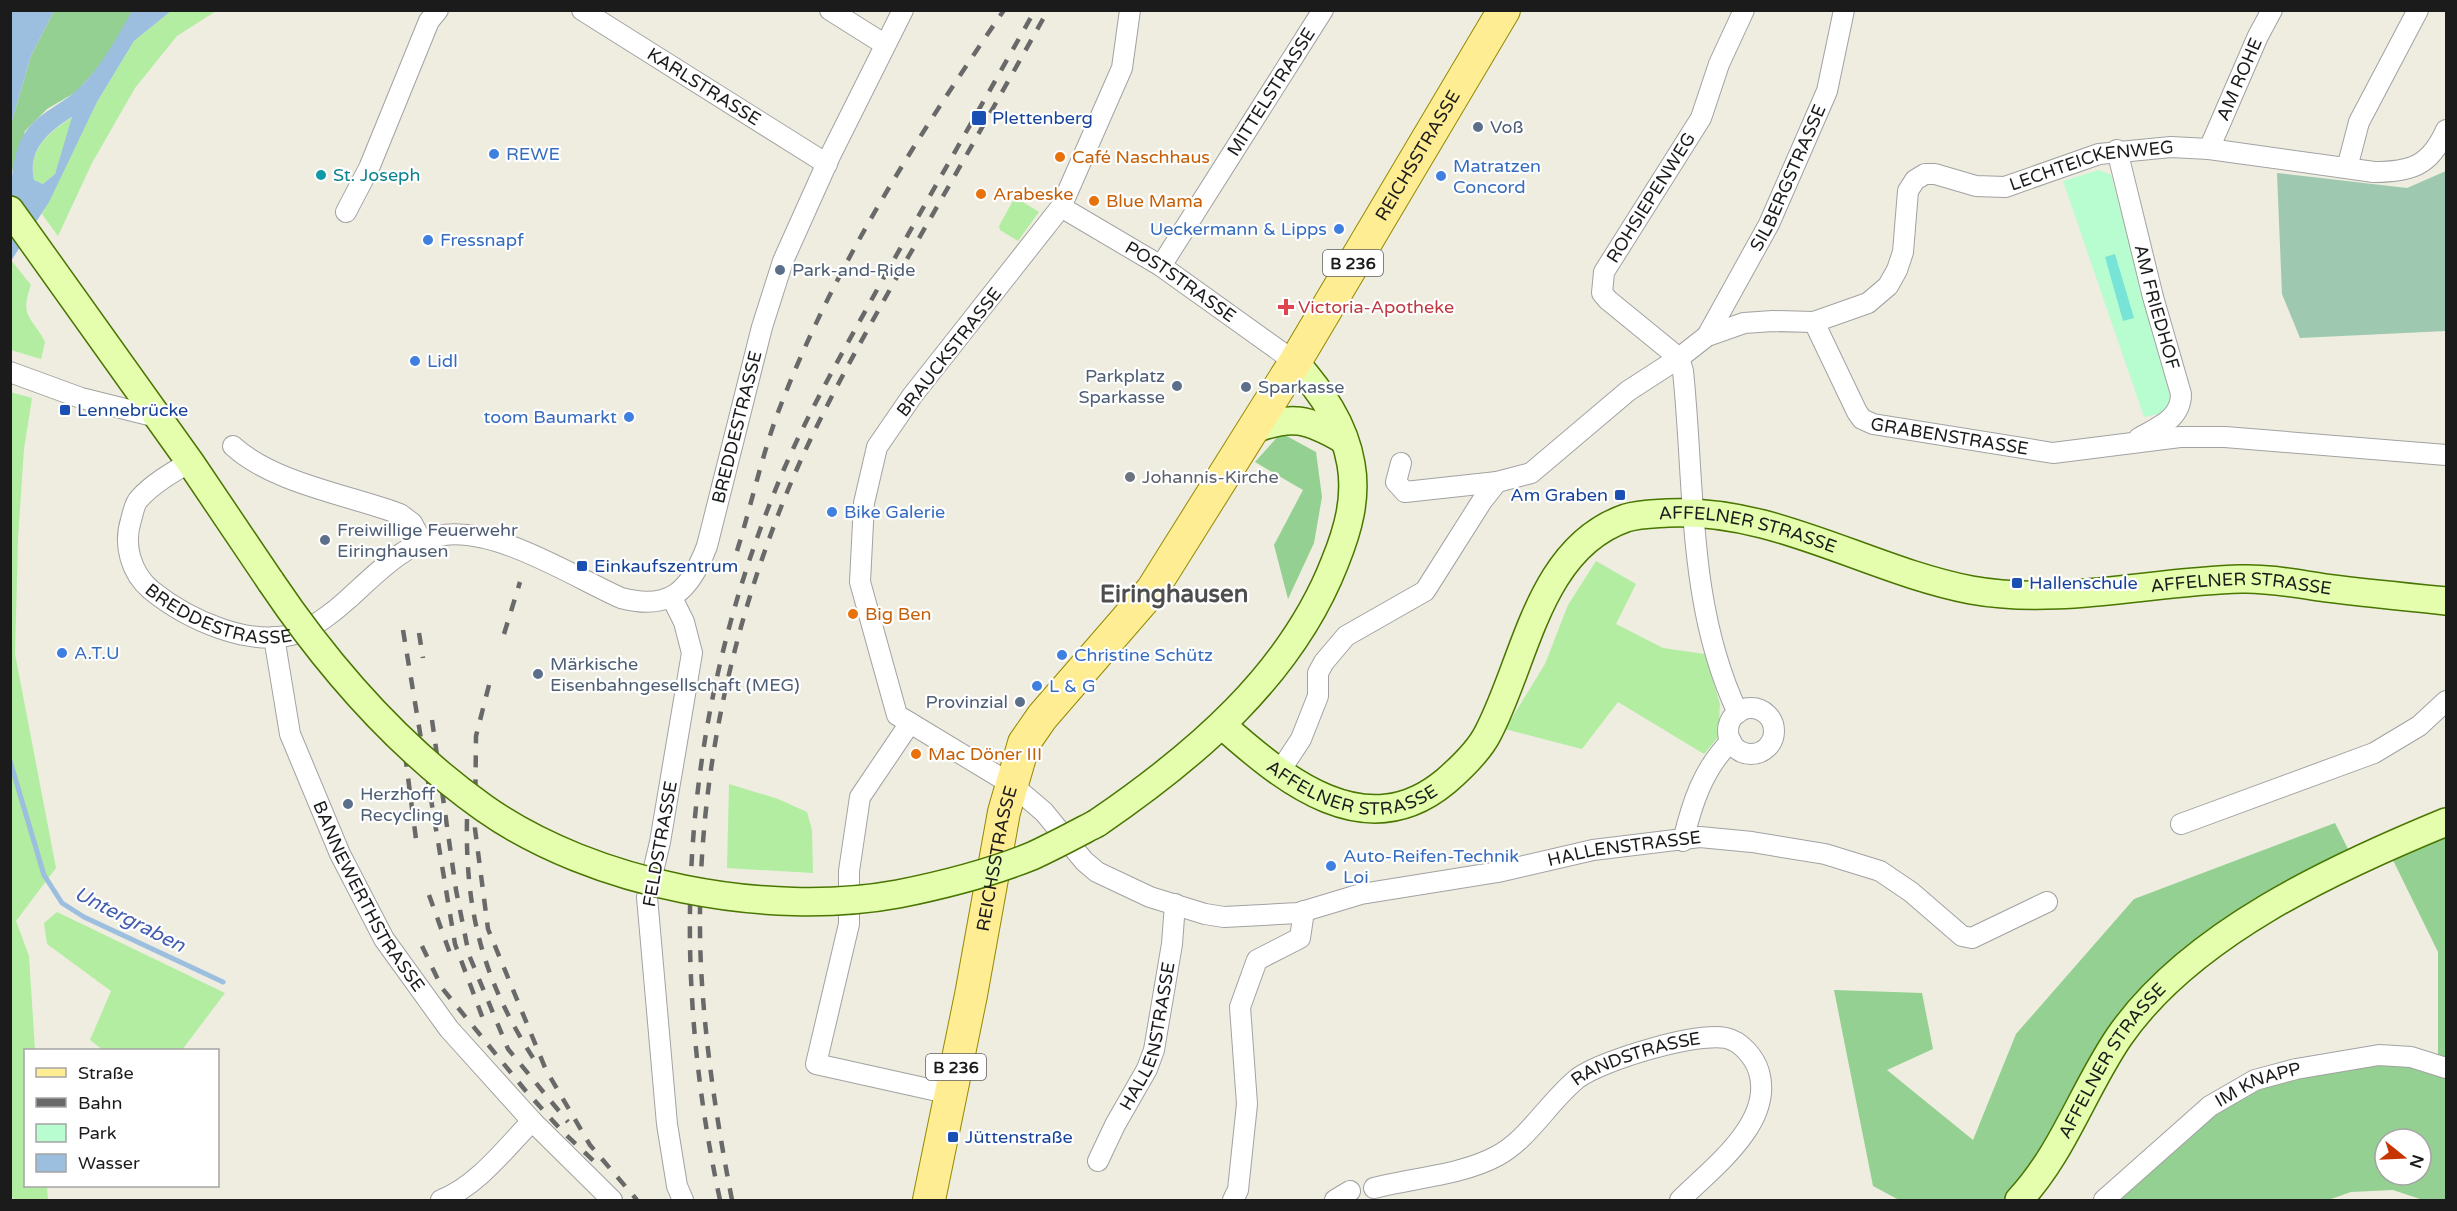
<svg xmlns="http://www.w3.org/2000/svg" width="2457" height="1211" font-family="'Varela Round',sans-serif">
  <style>
    .grass { fill: #b2eda1 }
    .forest { fill: #93d091; fill-rule: evenodd }
    .cemetery { fill: #9fc8b1 }
    .park { fill: #b8fdd0 }
    .pitch { fill: #77e4d7 }
    .water { fill: #9cbedf; fill-rule: evenodd }
    .lines { fill: none; stroke-linecap: round; stroke-linejoin: round }
    .stream { stroke: #9cbedf; stroke-width: 5 }
    .minor-casing { stroke: #a2a2a2; stroke-width: 22 }
    .secondary-casing { stroke: #497500; stroke-width: 30 }
    .primary-casing { stroke: #938900; stroke-width: 34 }
    .minor { stroke: #fff; stroke-width: 20 }
    .secondary { stroke: #e4feae; stroke-width: 27 }
    .primary { stroke: #ffed94; stroke-width: 32 }
    .rail { stroke: #696969; stroke-width: 4.5; stroke-dasharray: 12 12; stroke-linecap: butt }
    .secondary-bridge-casing { stroke: #497500; stroke-width: 30; stroke-linecap: butt }
    .secondary-bridge { stroke: #e4feae; stroke-width: 27 }
    .transit-dot { fill: #1a4fb4; stroke: #fff; stroke-width: 2 }
    .service-dot { fill: #5c6f8a; stroke: #fff; stroke-width: 2 }
    .shop-dot { fill: #3f7fe0; stroke: #fff; stroke-width: 2 }
    .food-dot { fill: #e8710a; stroke: #fff; stroke-width: 2 }
    .culture-dot { fill: #0f9aa8; stroke: #fff; stroke-width: 2 }
    .health-dot { fill: #e0444e; stroke: #fff; stroke-width: 2 }
    .worship-dot { fill: #6b7280; stroke: #fff; stroke-width: 2 }
    .labels { text-anchor: middle; stroke-width: 4.5; stroke-linejoin: round; paint-order: stroke }
    .shield { fill: #fff; stroke: #5f5f5f; stroke-width: 1.5 }
    .shield-label { font-size: 16px; font-weight: bold; fill: #1b1b1b }
    .street-label { font-size: 18px; fill: #1b1b1b; stroke: #fff }
    .transit-label { font-size: 18px; fill: #164399; stroke: #fff; text-anchor: start }
    .service-label { font-size: 18px; fill: #4e5e75; stroke: #fff; text-anchor: start }
    .shop-label { font-size: 18px; fill: #366cbe; stroke: #fff; text-anchor: start }
    .food-label { font-size: 18px; fill: #c56008; stroke: #fff; text-anchor: start }
    .culture-label { font-size: 18px; fill: #0d838f; stroke: #fff; text-anchor: start }
    .health-label { font-size: 18px; fill: #be3a42; stroke: #fff; text-anchor: start }
    .worship-label { font-size: 18px; fill: #5b616d; stroke: #fff; text-anchor: start }
    .water-label { font-size: 20px; font-style: italic; fill: #425cb1; stroke: #fff }
    .district-label { font-size: 24px; font-weight: bold; fill: #4e4e4e; stroke: #fff }
  </style>
  <rect width="100%" height="100%" fill="#eeede0"/>
  <path class="grass" d="M171,11H216L177,36L135,88L92,163L58,236L42,214L97,102L134,41Z
    M73,117L55,174L43,184L34,180C27,150 50,131 73,117Z
    M1015,197L1039,212L1018,241L1000,230L999,226Z
    M11,260L31,285C19,318 32,316 45,342L41,359L11,350Z
    M10,392L32,398L24,449L18,538L15,654L56,868L16,921L29,956L35,1050H26V1186H47L48,1200H13L10,1186Z
    M1596,561L1636,584L1616,624L1663,648L1705,654L1720,704L1718,737L1704,754L1618,702L1582,749L1505,729L1545,664L1568,605Z
    M729,784L778,799L807,812L812,830L813,873L727,868Z
    M57,912L225,993L182,1050H103L90,1040L111,991L47,944L44,923Z"/>
  <path class="forest" d="M54,11H133L103,62L76,92L47,109L25,131L11,175V124L31,56Z
    M1281,433L1316,452L1322,497L1314,543L1288,599L1274,545L1303,490L1255,462Z
    M2335,823L2348,849L2207,937L2016,1191L2003,1200H1899L1873,1186L1834,990L1922,993L1933,1049L1887,1070L1973,1140L2016,1034L2134,899Z
    M2446,831V1200H2423L2393,1190L2351,1192L2328,1200H2118C2162,1160 2205,1114 2260,1088C2308,1065 2385,1061 2438,1055V952L2390,854ZM2385,1139H2421V1175H2385Z"/>
  <path class="cemetery" d="M2446,171V331L2300,338L2282,294L2277,173L2407,188Z"/>
  <path class="park" d="M2099,170L2111,175L2169,392L2171,411L2144,417L2063,181Z"/>
  <path class="pitch" d="M2115,254L2134,318L2123,321L2105,257Z"/>
  <path class="water" d="M11,10L54,11L31,56L11,124Z
    M132,11H171L134,41L97,102L49,202L11,261C11,226 5,158 27,130C40,112 61,105 77,90C101,68 116,39 132,11ZM72,117L55,174L43,184L34,180C27,150 49,131 72,117Z"/>
  <g class="lines">
    <path class="stream" d="M10,761L44,875L62,903L84,917L223,982"/>
    <defs>
      <g id="minor">
        <path id="s1" d="M582,10L827,164"/>
        <path d="M830,10L884,44"/>
        <path id="s2" d="M1130,10L1122,68L1061,207L912,396L877,447L864,503L860,582L897,715L1011,784L1044,812L1084,861L1097,872L1150,897L1205,914L1224,917L1298,913L1361,894L1498,872L1593,850L1700,837L1752,842L1825,854L1880,871L1911,892L1962,936L1972,938L2047,902"/>
        <path id="s3" d="M2209,149L2258,36L2272,10"/>
        <path id="s4" d="M2117,150L2153,297L2181,394C2181,419 2158,427 2139,438"/>
        <path d="M2347,168L2359,122L2418,10"/>
        <path id="s5" d="M1061,207L1161,266L1295,362"/>
        <path d="M346,212L369,168L429,21L438,10"/>
        <path id="s6" d="M1161,266L1323,10"/>
        <path id="s7" d="M1814,322L1857,412L1862,419L1873,424L2053,453L2180,437H2225L2446,455"/>
        <path id="s8" d="M1707,336L1769,224L1827,91L1844,10"/>
        <path d="M10,372L81,398L157,417"/>
        <path d="M233,446C273,483 349,495 400,514L412,523L423,543"/>
        <path id="s9" d="M190,462C173,472 152,484 139,499C134,504 133,514 131,520C123,545 131,573 151,590C187,619 250,649 298,633C314,627 334,612 347,600C374,576 406,541 444,535C498,528 572,576 621,598C670,611 690,591 707,546L762,327L783,261L831,154L903,10"/>
        <path d="M1401,463L1396,482L1405,492L1497,482"/>
        <path d="M672,598L684,622L692,653L660,842L647,897L667,1124L677,1186L683,1200"/>
        <path id="s10" d="M274,637L290,734L340,854L384,939L449,1029L532,1121L612,1200"/>
        <circle cx="1751" cy="731" r="23"/>
        <path id="s11" d="M1738,713C1687,606 1695,486 1683,371L1679,358L1608,300L1602,293L1604,272L1701,118L1719,64L1744,10"/>
        <path d="M910,723L860,797L849,871V924L816,1064L951,1094"/>
        <path id="s12" d="M1280,771L1301,739L1318,696V673L1324,662L1346,636L1425,591L1482,501L1497,482L1531,473L1628,391L1679,358L1707,336L1744,323L1773,321L1814,322L1868,303L1888,286L1897,270L1903,252L1908,191L1915,180L1925,174H1935L1976,186L2005,187L2099,154L2171,147L2209,149L2374,172C2411,172 2430,166 2446,130"/>
        <path d="M2181,824L2374,753L2419,726L2446,701"/>
        <path d="M1683,841C1692,803 1703,769 1731,741"/>
        <path id="s13" d="M1098,1161L1115,1125L1147,1069L1154,1050L1172,944L1175,904"/>
        <path id="s14" d="M1374,1188C1412,1178 1462,1175 1497,1156C1529,1139 1549,1101 1578,1078C1603,1060 1696,1032 1726,1038C1741,1041 1755,1058 1759,1072C1774,1123 1711,1169 1680,1200"/>
        <path d="M441,1200C477,1186 505,1149 532,1121"/>
        <path d="M1233,1200L1238,1190L1247,1104L1240,1007L1257,960L1300,938L1304,911"/>
        <path d="M1335,1200L1350,1191"/>
        <path id="s15" d="M2104,1200L2210,1106L2255,1080L2296,1069L2379,1055L2411,1057L2446,1068"/>
      </g>
      <g id="secondary">
        <path d="M10,210L190,462L271,582"/>
        <path d="M1252,430C1292,414 1308,419 1344,440"/>
        <path id="s16" d="M1222,725C1284,780 1366,848 1446,781C1461,768 1479,751 1488,733C1526,661 1538,548 1626,518C1639,514 1655,514 1668,513C1775,508 1868,570 1971,590C2060,606 2152,581 2241,579C2269,578 2298,584 2326,588C2366,593 2406,597 2446,601"/>
        <path d="M1097,823C1195,756 1291,675 1335,562C1348,530 1357,498 1351,464C1344,423 1321,392 1295,362"/>
        <path id="s17" d="M2019,1200C2063,1153 2083,1090 2119,1037C2190,934 2334,868 2446,822"/>
      </g>
      <g id="primary">
        <path id="s18" d="M929,1200L971,995L1004,812L1024,743L1042,717L1152,590L1295,362L1504,10"/>
      </g>
    </defs>
    <use href="#minor" class="minor-casing"/>
    <use href="#secondary" class="secondary-casing"/>
    <use href="#primary" class="primary-casing"/>
    <use href="#minor" class="minor"/>
    <use href="#secondary" class="secondary"/>
    <use href="#primary" class="primary"/>
    <path class="rail" d="M737,551C751,506 761,459 777,415C832,269 916,139 1004,10
      M403,630L455,944L486,1027
      M419,633L423,658
      M504,634L520,582
      M489,685L476,736L475,829L488,929L546,1070L590,1145L637,1200
      M432,720L456,890L469,955L508,1049L568,1122
      M402,731L416,839
      M467,819C465,916 485,986 539,1067
      M429,895L451,956
      M422,946L442,988L525,1090L562,1131L597,1164
      M720,1200C666,950 683,706 784,469C811,407 845,348 878,288C930,195 983,103 1035,10
      M732,1200C717,1123 705,1045 701,967C694,816 722,663 775,523C808,433 857,349 903,266C952,181 1000,96 1048,10"/>
    <defs>
      <path id="secondary-bridge" d="M271,582C329,668 398,747 484,808C593,885 768,918 898,894C943,885 990,873 1032,856C1054,846 1076,834 1097,823"/>
    </defs>
    <use href="#secondary-bridge" class="secondary-bridge-casing"/>
    <use href="#secondary-bridge" class="secondary-bridge"/>
  </g>
  <g class="transit-dot">
    <rect x="971" y="110" width="16" height="16" rx="3"/>
    <rect x="59" y="404" width="12" height="12" rx="3"/>
    <rect x="1614" y="489" width="12" height="12" rx="3"/>
    <rect x="576" y="560" width="12" height="12" rx="3"/>
    <rect x="2011" y="577" width="12" height="12" rx="3"/>
    <rect x="947" y="1131" width="12" height="12" rx="3"/>
  </g>
  <g class="service-dot">
    <circle cx="1478" cy="127" r="6"/>
    <circle cx="780" cy="270" r="6"/>
    <circle cx="1177" cy="386" r="6"/>
    <circle cx="1246" cy="387" r="6"/>
    <circle cx="325" cy="540" r="6"/>
    <circle cx="538" cy="674" r="6"/>
    <circle cx="1020" cy="702" r="6"/>
    <circle cx="348" cy="804" r="6"/>
  </g>
  <g class="shop-dot">
    <circle cx="494" cy="154" r="6"/>
    <circle cx="1441" cy="176" r="6"/>
    <circle cx="1339" cy="229" r="6"/>
    <circle cx="428" cy="240" r="6"/>
    <circle cx="415" cy="361" r="6"/>
    <circle cx="629" cy="417" r="6"/>
    <circle cx="832" cy="512" r="6"/>
    <circle cx="62" cy="653" r="6"/>
    <circle cx="1062" cy="655" r="6"/>
    <circle cx="1037" cy="686" r="6"/>
    <circle cx="1331" cy="866" r="6"/>
  </g>
  <g class="food-dot">
    <circle cx="1060" cy="157" r="6"/>
    <circle cx="981" cy="194" r="6"/>
    <circle cx="1094" cy="201" r="6"/>
    <circle cx="853" cy="614" r="6"/>
    <circle cx="916" cy="754" r="6"/>
  </g>
  <circle class="culture-dot" cx="321" cy="175" r="6"/>
  <path class="health-dot" d="M1283 298h6v6h6v6h-6v6h-6v-6h-6v-6h6z"/>
  <circle class="worship-dot" cx="1130" cy="477" r="6"/>
  <g class="labels">
    <g class="shield">
      <rect x="1323" y="250" width="60" height="26" rx="4.5"/>
      <rect x="926" y="1054" width="60" height="26" rx="4.5"/>
    </g>
    <g class="shield-label">
      <text x="1353" y="269">B 236</text>
      <text x="956" y="1073">B 236</text>
    </g>
    <g class="street-label">
      <text dy="6" stroke="none"><textPath href="#s3" startOffset="76">AM ROHE</textPath></text>
      <text dy="6" stroke="none"><textPath href="#s1" startOffset="144">KARLSTRASSE</textPath></text>
      <text dy="6" stroke="none"><textPath href="#s6" startOffset="206">MITTELSTRASSE</textPath></text>
      <text dy="6" stroke="none"><textPath href="#s18" startOffset="1176">REICHSSTRASSE</textPath></text>
      <text dy="6" stroke="none"><textPath href="#s12" startOffset="1122">LECHTEICKENWEG</textPath></text>
      <text dy="6" stroke="none"><textPath href="#s8" startOffset="178">SILBERGSTRASSE</textPath></text>
      <text dy="6" stroke="none"><textPath href="#s11" startOffset="572">ROHSIEPENWEG</textPath></text>
      <text dy="6" stroke="none"><textPath href="#s5" startOffset="141">POSTSTRASSE</textPath></text>
      <text dy="6" stroke="none"><textPath href="#s4" startOffset="162">AM FRIEDHOF</textPath></text>
      <text transform="translate(949 352) rotate(-52)" y="6">BRAUCKSTRASSE</text>
      <text dy="6" stroke="none"><textPath href="#s9" startOffset="927">BREDDESTRASSE</textPath></text>
      <text dy="6" stroke="none"><textPath href="#s7" startOffset="198">GRABENSTRASSE</textPath></text>
      <text dy="6" stroke="none"><textPath href="#s16" startOffset="708">AFFELNER STRASSE</textPath></text>
      <text dy="6" stroke="none"><textPath href="#s16" startOffset="1212">AFFELNER STRASSE</textPath></text>
      <text dy="6" stroke="none"><textPath href="#s9" startOffset="237">BREDDESTRASSE</textPath></text>
      <text dy="6" stroke="none"><textPath href="#s16" startOffset="152">AFFELNER STRASSE</textPath></text>
      <text transform="translate(660 844) rotate(-80)" y="6">FELDSTRASSE</text>
      <text dy="6" stroke="none"><textPath href="#s2" startOffset="1587">HALLENSTRASSE</textPath></text>
      <text dy="6" stroke="none"><textPath href="#s18" startOffset="348">REICHSSTRASSE</textPath></text>
      <text dy="6" stroke="none"><textPath href="#s10" startOffset="279">BANNEWERTHSTRASSE</textPath></text>
      <text dy="6" stroke="none"><textPath href="#s13" startOffset="136">HALLENSTRASSE</textPath></text>
      <text dy="6" stroke="none"><textPath href="#s17" startOffset="168">AFFELNER STRASSE</textPath></text>
      <text dy="6" stroke="none"><textPath href="#s14" startOffset="302">RANDSTRASSE</textPath></text>
      <text dy="6" stroke="none"><textPath href="#s15" startOffset="195">IM KNAPP</textPath></text>
    </g>
    <g class="transit-label">
      <text x="992" y="124">Plettenberg</text>
      <text x="77" y="416">Lennebrücke</text>
      <text x="1608" y="501" text-anchor="end">Am Graben</text>
      <text x="594" y="572">Einkaufszentrum</text>
      <text x="2029" y="589">Hallenschule</text>
      <text x="965" y="1143">Jüttenstraße</text>
    </g>
    <g class="service-label">
      <text x="1490" y="133">Voß</text>
      <text x="792" y="276">Park-and-Ride</text>
      <text x="1165" y="382" text-anchor="end">Parkplatz<tspan x="1165" dy="21">Sparkasse</tspan></text>
      <text x="1258" y="393">Sparkasse</text>
      <text x="337" y="536">Freiwillige Feuerwehr<tspan x="337" dy="21">Eiringhausen</tspan></text>
      <text x="550" y="670">Märkische<tspan x="550" dy="21">Eisenbahngesellschaft (MEG)</tspan></text>
      <text x="1008" y="708" text-anchor="end">Provinzial</text>
      <text x="360" y="800">Herzhoff<tspan x="360" dy="21">Recycling</tspan></text>
    </g>
    <g class="shop-label">
      <text x="506" y="160">REWE</text>
      <text x="1453" y="172">Matratzen<tspan x="1453" dy="21">Concord</tspan></text>
      <text x="1327" y="235" text-anchor="end">Ueckermann &amp; Lipps</text>
      <text x="440" y="246">Fressnapf</text>
      <text x="427" y="367">Lidl</text>
      <text x="617" y="423" text-anchor="end">toom Baumarkt</text>
      <text x="844" y="518">Bike Galerie</text>
      <text x="74" y="659">A.T.U</text>
      <text x="1074" y="661">Christine Schütz</text>
      <text x="1049" y="692">L &amp; G</text>
      <text x="1343" y="862">Auto-Reifen-Technik<tspan x="1343" dy="21">Loi</tspan></text>
    </g>
    <g class="food-label">
      <text x="1072" y="163">Café Naschhaus</text>
      <text x="993" y="200">Arabeske</text>
      <text x="1106" y="207">Blue Mama</text>
      <text x="865" y="620">Big Ben</text>
      <text x="928" y="760">Mac Döner III</text>
    </g>
    <g class="culture-label">
      <text x="333" y="181">St. Joseph</text>
    </g>
    <g class="health-label">
      <text x="1298" y="313">Victoria-Apotheke</text>
    </g>
    <g class="worship-label">
      <text x="1142" y="483">Johannis-Kirche</text>
    </g>
    <g class="water-label">
      <text transform="translate(130 919) rotate(27)" y="7">Untergraben</text>
    </g>
    <g class="district-label">
      <text x="1174" y="602">Eiringhausen</text>
    </g>
  </g>
  <rect width="2457" height="1211" fill="none" stroke="#1b1b1b" stroke-width="24"/>
  <rect x="24" y="1049" width="195" height="138" fill="#ffffff" stroke="#a4a4a4" stroke-width="1.5"/>
  <rect x="36" y="1068" width="30" height="9" fill="#ffed94" stroke="#a4a4a4" stroke-width="1.5"/>
  <text x="78" y="1079" font-size="18" fill="#1b1b1b">Straße</text>
  <rect x="36" y="1098" width="30" height="9" fill="#696969" stroke="#a4a4a4" stroke-width="1.5"/>
  <text x="78" y="1109" font-size="18" fill="#1b1b1b">Bahn</text>
  <rect x="36" y="1124" width="30" height="18" fill="#b8fdd0" stroke="#a4a4a4" stroke-width="1.5"/>
  <text x="78" y="1139" font-size="18" fill="#1b1b1b">Park</text>
  <rect x="36" y="1154" width="30" height="18" fill="#9cbedf" stroke="#a4a4a4" stroke-width="1.5"/>
  <text x="78" y="1169" font-size="18" fill="#1b1b1b">Wasser</text>
  <g transform="translate(2403 1157) rotate(108)"><circle r="28" fill="#ffffff" stroke="#a4a4a4" stroke-width="1.5"/>
  <path d="M0-4.5L10 22L0 15L-10 22Z" fill="#c73500"/>
  <text y="-9" font-size="16" font-weight="bold" text-anchor="middle" fill="#1b1b1b">N</text>
  </g>
</svg>
